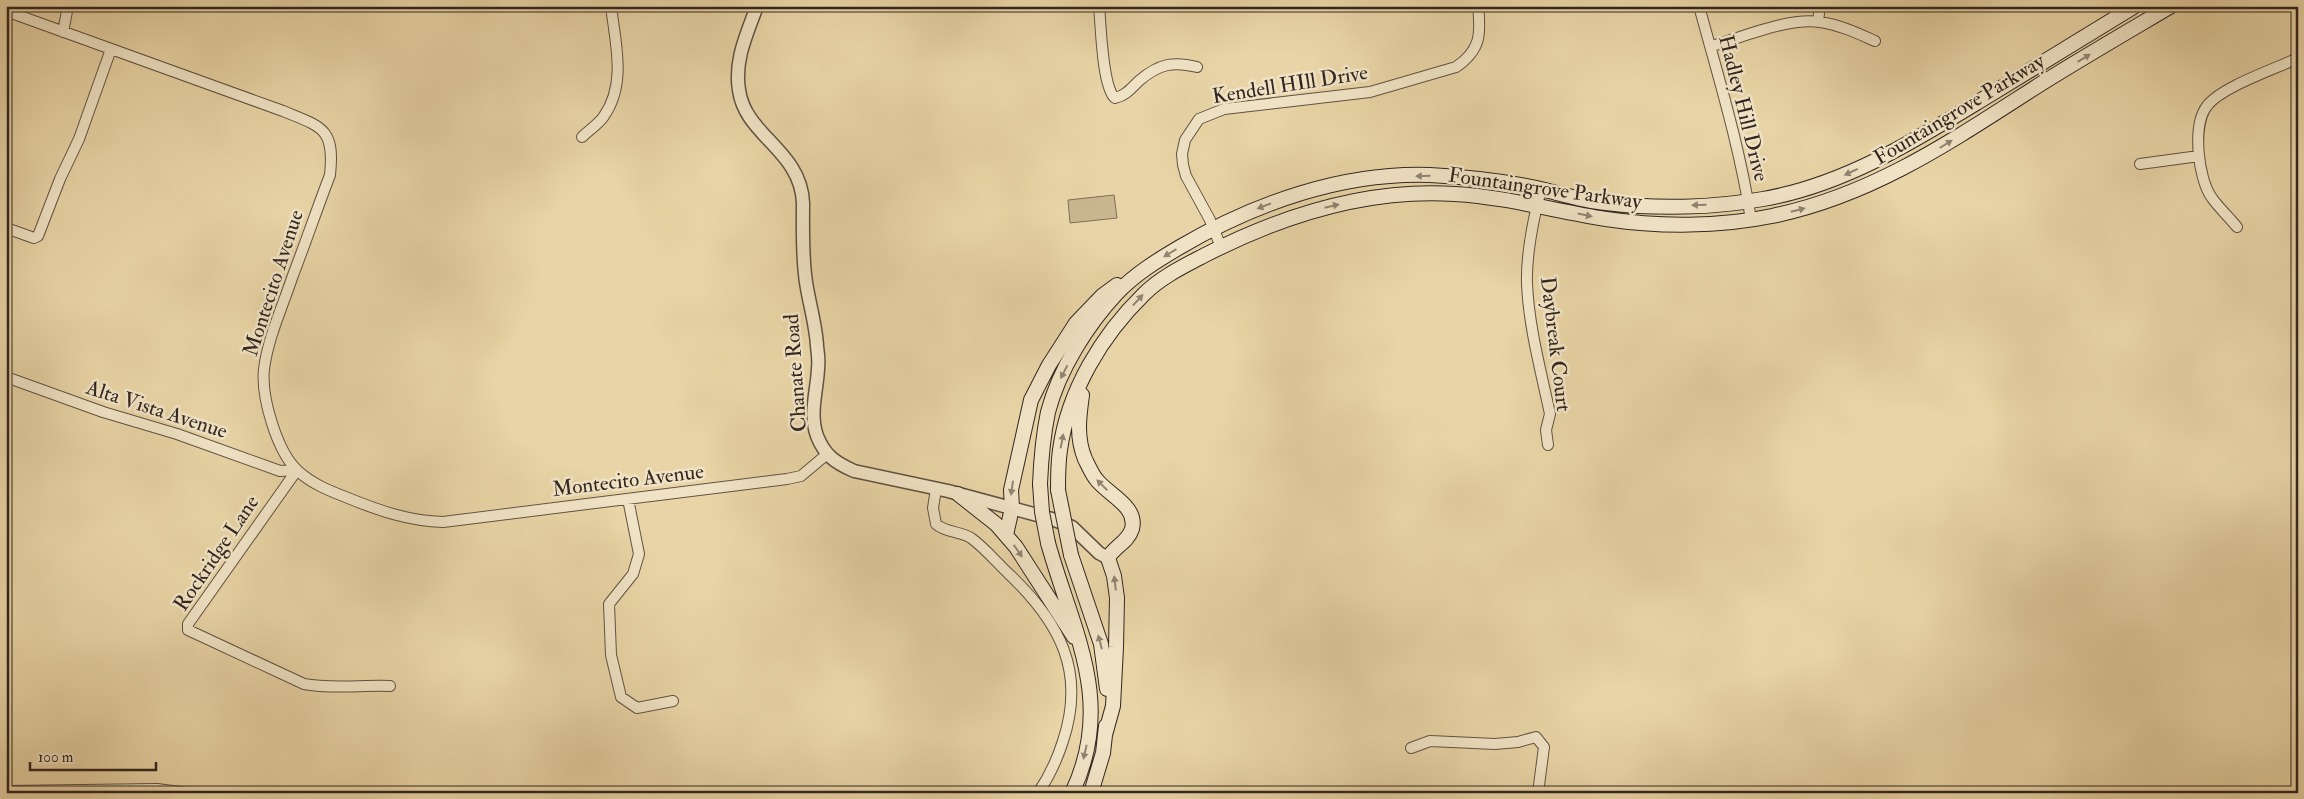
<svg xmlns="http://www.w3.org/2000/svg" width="2304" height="799" font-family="'IM FELL Double Pica',serif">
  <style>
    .green { fill: #c9b68f; stroke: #7e6e58 }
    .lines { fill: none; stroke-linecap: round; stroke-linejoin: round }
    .minor-casing { stroke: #605242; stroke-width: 12 }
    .tertiary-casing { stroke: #605242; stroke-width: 15 }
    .secondary-casing { stroke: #322620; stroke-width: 16 }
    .minor { stroke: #f0e3c5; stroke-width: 10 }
    .tertiary { stroke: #f0e3c5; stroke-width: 12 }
    .secondary { stroke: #f0e3c5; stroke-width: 14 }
    .secondary-bridge-casing { stroke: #322620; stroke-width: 16; stroke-linecap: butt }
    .secondary-bridge { stroke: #f0e3c5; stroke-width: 14 }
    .oneway { fill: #918472 }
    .labels { text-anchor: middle; stroke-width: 5; stroke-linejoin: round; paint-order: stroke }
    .street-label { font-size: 21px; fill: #322620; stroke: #f0e3c5 }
  </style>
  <rect width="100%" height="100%" fill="#e8d4a6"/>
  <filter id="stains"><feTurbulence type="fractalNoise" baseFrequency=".004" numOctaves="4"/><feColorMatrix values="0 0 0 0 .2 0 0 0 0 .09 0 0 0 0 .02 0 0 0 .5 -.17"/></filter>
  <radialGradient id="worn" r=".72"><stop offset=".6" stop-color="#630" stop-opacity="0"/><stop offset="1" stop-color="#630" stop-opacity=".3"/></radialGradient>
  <path class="green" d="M1114,195L1117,218L1070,223L1068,200Z"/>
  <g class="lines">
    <defs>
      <path id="minor" d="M1099,6C1101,25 1102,87 1115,98C1127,95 1131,88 1140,80C1159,64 1173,61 1197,67
        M1699,6C1718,76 1740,147 1751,220
        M6,11L283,111C322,127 335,128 330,175C317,209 305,244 292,278C282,308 268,338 264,369C261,397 277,452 298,471C312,484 330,491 348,498C380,511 409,521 443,522L787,479L801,476L826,455
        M1818,21L1820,6
        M63,32L68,6
        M1712,46C1743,37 1789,17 1820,22C1840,25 1857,33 1875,41
        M582,137C589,130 599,124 604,116C627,83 615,42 611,6
        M2140,164L2199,156
        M1541,189C1533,220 1526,253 1527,284C1529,328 1541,371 1550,414L1546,430L1548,445
        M2237,227C2229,217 2219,208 2212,198C2198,179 2192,125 2207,106C2221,87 2275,69 2298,58
        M6,228L34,238L38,236L60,179L79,139L111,49
        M1221,247L1210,220L1186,176L1183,165L1182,154L1185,140L1199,119L1224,109L1370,92L1456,67C1481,50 1481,34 1478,6
        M6,377L103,412L177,434L280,471L297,470
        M297,470L188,624V630L304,684C329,689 363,685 390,686
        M936,489L933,508L936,524C946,533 960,531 971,538C985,548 997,563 1010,575C1060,623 1086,672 1063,741C1057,760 1049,777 1038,793
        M628,499L639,554L633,574L609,604L611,655L621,697L637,708L673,701
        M1411,748L1430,741L1495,744L1518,742L1536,737L1544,747L1538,793
        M6,791L157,789L187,793"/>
      <path id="tertiary" d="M757,6C747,34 734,60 739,90C745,136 801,150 803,203C803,230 802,256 806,282C809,303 816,325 817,346C818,353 819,361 818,369C817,391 809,414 817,436C825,456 836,463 854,471L948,491L1052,519L1072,527L1099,553L1108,558"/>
      <path id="secondary" d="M1082,395C1079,417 1076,437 1085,459C1088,465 1092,474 1096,479C1108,495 1138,506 1132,529C1128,542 1114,547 1108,558L1114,576L1117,598L1116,647L1113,706L1105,735
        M1040,484C1041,460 1043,436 1048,412C1059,370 1087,325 1117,293C1135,274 1158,260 1180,247C1255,203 1343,172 1430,175C1468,177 1505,181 1541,189C1562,194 1584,201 1606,203C1656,209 1713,208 1763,199C1844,185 1914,141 1983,99C2034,68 2084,37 2135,6
        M1058,490C1058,476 1058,463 1060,450C1068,391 1102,335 1144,294C1161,277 1184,266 1205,255C1283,215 1367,188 1455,194C1506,197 1555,211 1606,219C1659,227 1719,227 1772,216C1874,195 1953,140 2039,85C2082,58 2127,32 2171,6
        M958,494L996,524L1016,547L1074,637
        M1006,535L1012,508L1011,490L1031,400L1049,365L1076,323L1102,296L1117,285
        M1048,543C1072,630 1116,701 1072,793
        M1071,555L1101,644L1107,689
        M1091,793L1103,753L1106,726"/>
    </defs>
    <use href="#minor" class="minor-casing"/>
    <use href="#tertiary" class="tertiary-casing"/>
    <use href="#secondary" class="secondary-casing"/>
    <use href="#minor" class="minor"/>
    <use href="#tertiary" class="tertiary"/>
    <use href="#secondary" class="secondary"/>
    <defs>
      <path id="secondary-bridge" d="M1040,484L1042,512L1048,543
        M1058,490L1071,555"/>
    </defs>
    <use href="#secondary-bridge" class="secondary-bridge-casing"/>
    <use href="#secondary-bridge" class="secondary-bridge"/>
  </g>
  <defs><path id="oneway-solid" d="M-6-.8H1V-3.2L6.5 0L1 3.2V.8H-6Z" transform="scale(1.25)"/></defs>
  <g class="oneway">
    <use href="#oneway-solid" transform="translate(2084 58) rotate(-31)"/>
    <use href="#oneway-solid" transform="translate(1946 144) rotate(-32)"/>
    <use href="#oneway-solid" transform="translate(1851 172) rotate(155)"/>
    <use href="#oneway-solid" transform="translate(1423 176) rotate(179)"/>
    <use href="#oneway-solid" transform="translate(1699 205) rotate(178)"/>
    <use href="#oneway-solid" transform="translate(1264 206) rotate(159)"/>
    <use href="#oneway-solid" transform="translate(1332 206) rotate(-13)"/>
    <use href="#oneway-solid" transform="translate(1798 210) rotate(-14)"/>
    <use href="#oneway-solid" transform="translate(1585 215) rotate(12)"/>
    <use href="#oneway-solid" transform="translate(1170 253) rotate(149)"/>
    <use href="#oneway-solid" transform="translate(1138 300) rotate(-47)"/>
    <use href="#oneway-solid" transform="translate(1064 372) rotate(117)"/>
    <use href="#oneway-solid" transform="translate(1062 441) rotate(-79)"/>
    <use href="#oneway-solid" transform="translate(1102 485) rotate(-135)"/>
    <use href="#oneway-solid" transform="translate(1012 488) rotate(98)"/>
    <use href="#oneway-solid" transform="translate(1018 551) rotate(55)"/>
    <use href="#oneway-solid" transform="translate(1115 583) rotate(-97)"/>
    <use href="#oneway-solid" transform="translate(1100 642) rotate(-105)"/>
    <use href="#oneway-solid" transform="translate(1085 752) rotate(103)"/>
  </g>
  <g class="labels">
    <g class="street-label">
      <text transform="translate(1290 84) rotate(-9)" y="7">Kendell HIll Drive</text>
      <text transform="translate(1744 108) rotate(76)" y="7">Hadley Hill Drive</text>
      <text transform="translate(1959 109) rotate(-31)" y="7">Fountaingrove Parkway</text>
      <text transform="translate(1545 188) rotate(8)" y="7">Fountaingrove Parkway</text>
      <text transform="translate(273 283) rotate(-72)" y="7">Montecito Avenue</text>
      <text transform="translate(1556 344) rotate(83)" y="7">Daybreak Court</text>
      <text transform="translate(795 373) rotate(-94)" y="7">Chanate Road</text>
      <text transform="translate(157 409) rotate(18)" y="7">Alta Vista Avenue</text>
      <text transform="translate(628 480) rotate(-7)" y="7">Montecito Avenue</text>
      <text transform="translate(216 553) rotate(-56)" y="7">Rockridge Lane</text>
    </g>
  </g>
  <rect width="2304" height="799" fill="none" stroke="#e8d4a6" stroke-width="25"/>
  <rect x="8" y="8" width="2289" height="784" fill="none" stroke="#322620" stroke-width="2.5"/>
  <rect x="12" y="12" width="2279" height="774" fill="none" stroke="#322620"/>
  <path d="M30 762v8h126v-8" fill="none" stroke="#322620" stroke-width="2.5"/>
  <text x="38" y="762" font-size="15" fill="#322620" stroke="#f0e3c5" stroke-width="4" paint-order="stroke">100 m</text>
  <rect width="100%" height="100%" filter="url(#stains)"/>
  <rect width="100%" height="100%" fill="url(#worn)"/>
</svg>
